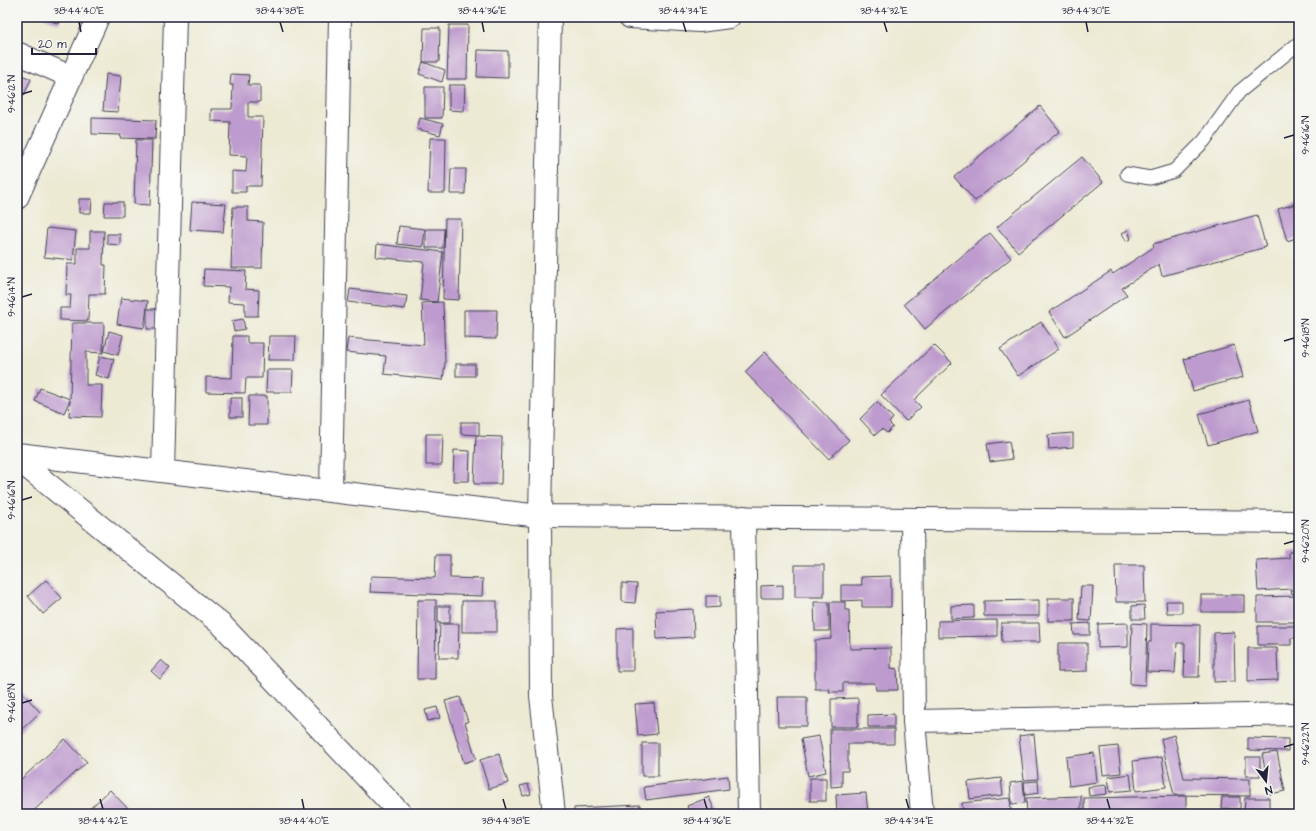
<svg xmlns="http://www.w3.org/2000/svg" width="1316" height="831" viewBox="0 0 1316 831" font-family="'Architects Daughter',sans-serif">
<rect width="100%" height="100%" fill="#f6f6f2"/>
<filter id="ink" filterUnits="userSpaceOnUse"><feTurbulence type="fractalNoise" baseFrequency=".025" numOctaves="2"/><feDisplacementMap in="SourceGraphic" scale="8" xChannelSelector="R" yChannelSelector="G"/><feConvolveMatrix kernelMatrix="1 2 1 2 8 2 1 2 1" color-interpolation-filters="sRGB"/></filter>
<filter id="wash" filterUnits="userSpaceOnUse"><feTurbulence type="fractalNoise" baseFrequency=".012" numOctaves="4" result="noise"/><feDisplacementMap in="SourceGraphic" scale="16" xChannelSelector="R" yChannelSelector="G"/><feGaussianBlur stdDeviation="0.9" result="paint"/><feColorMatrix in="noise" values="0 0 0 0 0 0 0 0 0 0 0 0 0 0 0 0 0 1.4 0 .05"/><feComposite in="paint" operator="in"/></filter>
<g filter="url(#wash)">
<rect width="100%" height="100%" fill="#edead4"/>
<g id="blocks">
<g fill="#be9bce">
<polygon points="43,17 62,17 59,24"/>
<polygon points="449,25 468,25 467,79 447,79"/>
<polygon points="424,28 440,28 439,62 423,62 445,70 442,82 419,74 423,62"/>
<polygon points="478,50 508,51 508,78 477,77"/>
<polygon points="17,73 31,79 24,95 17,92"/>
<polygon points="106,74 121,76 118,112 103,111"/>
<polygon points="231,74 249,75 248,85 260,85 260,102 248,102 248,117 263,117 261,186 246,186 246,192 232,192 232,171 246,172 247,156 229,155 230,122 211,121 211,109 232,109 233,85 230,85"/>
<polygon points="449,85 465,85 464,111 449,110"/>
<polygon points="425,87 443,87 442,118 425,118"/>
<polygon points="1040,106 1060,131 975,201 954,177"/>
<polygon points="92,118 156,120 155,139 120,138 121,135 92,134"/>
<polygon points="420,118 443,124 440,135 417,129"/>
<polygon points="430,138 446,138 445,193 428,193"/>
<polygon points="136,140 152,140 150,205 134,204"/>
<polygon points="1082,157 1103,182 1018,252 997,227"/>
<polygon points="451,169 466,169 465,194 450,194"/>
<polygon points="79,199 92,199 91,213 79,213"/>
<polygon points="105,202 123,202 123,216 104,216"/>
<polygon points="192,202 226,204 223,232 190,230"/>
<polygon points="1299,203 1299,237 1287,241 1278,209"/>
<polygon points="233,207 248,207 248,221 263,222 262,268 231,268"/>
<polygon points="1257,215 1266,247 1162,276 1159,264 1122,288 1127,295 1065,337 1049,312 1111,271 1113,274 1154,247 1153,244"/>
<polygon points="445,219 461,219 459,300 443,299"/>
<polygon points="399,226 425,229 423,247 397,244"/>
<polygon points="47,228 76,231 73,260 44,257"/>
<polygon points="426,229 444,229 443,248 426,248"/>
<polygon points="1128,230 1131,239 1126,241 1122,233"/>
<polygon points="90,231 104,231 103,265 106,265 105,294 89,294 88,321 60,320 60,308 70,308 71,295 66,295 67,264 77,264 77,248 90,248"/>
<polygon points="990,233 1011,258 925,329 904,304"/>
<polygon points="107,234 120,234 120,245 107,244"/>
<polygon points="377,244 443,252 437,302 420,300 424,262 376,257"/>
<polygon points="204,269 246,271 245,289 259,290 258,316 245,316 245,303 228,302 229,287 203,286"/>
<polygon points="350,289 407,296 405,309 348,302"/>
<polygon points="121,298 148,301 144,328 117,324"/>
<polygon points="443,302 445,362 443,380 384,374 386,356 346,352 348,338 424,345 422,303"/>
<rect x="147" y="309" width="10" height="20"/>
<polygon points="464,310 497,310 496,339 464,338"/>
<polygon points="243,319 245,329 234,331 232,321"/>
<polygon points="1041,322 1059,349 1018,376 1000,349"/>
<polygon points="72,323 104,323 103,353 86,352 86,385 102,385 101,417 69,416 70,400 64,413 35,401 40,388 70,399"/>
<polygon points="109,331 123,335 118,355 104,351"/>
<polygon points="233,336 247,336 247,343 263,343 262,378 246,378 245,393 206,392 206,377 232,378"/>
<polygon points="269,336 296,336 295,360 268,360"/>
<polygon points="934,345 952,363 914,400 921,407 906,421 881,395"/>
<polygon points="1234,345 1243,377 1193,391 1184,359"/>
<polygon points="765,352 849,440 829,459 745,372"/>
<polygon points="100,356 114,359 109,379 95,375"/>
<rect x="456" y="364" width="19" height="12"/>
<polygon points="267,370 293,370 292,392 266,392"/>
<polygon points="249,396 267,396 267,425 248,425"/>
<rect x="230" y="398" width="12" height="19"/>
<polygon points="1249,400 1258,431 1208,445 1199,414"/>
<polygon points="877,402 893,418 889,423 893,427 887,433 882,429 875,435 860,419"/>
<polygon points="17,420 21,421 18,434 17,434"/>
<polygon points="461,422 479,422 479,435 461,434"/>
<polygon points="1073,433 1073,447 1049,449 1048,435"/>
<polygon points="426,434 443,434 442,465 426,465"/>
<polygon points="476,436 502,437 501,484 474,484"/>
<polygon points="1009,441 1012,459 990,462 987,444"/>
<polygon points="454,450 470,451 469,481 453,481"/>
<polygon points="1299,551 1299,593 1292,594 1291,589 1258,591 1256,560 1289,558 1289,552"/>
<polygon points="436,555 450,555 450,578 483,579 482,596 370,592 371,576 435,578"/>
<rect x="795" y="565" width="29" height="32"/>
<polygon points="1115,565 1144,565 1145,602 1116,602"/>
<polygon points="891,576 891,607 862,607 862,600 841,601 841,585 862,585 861,577"/>
<polygon points="46,580 62,598 43,614 28,596"/>
<polygon points="622,583 637,584 635,603 622,602"/>
<polygon points="783,585 783,598 761,598 761,586"/>
<polygon points="1081,586 1093,586 1091,621 1079,620"/>
<rect x="1201" y="595" width="43" height="17"/>
<polygon points="706,596 720,596 720,607 706,608"/>
<polygon points="1299,596 1299,622 1257,622 1257,597"/>
<rect x="1048" y="598" width="26" height="23"/>
<polygon points="418,600 436,600 435,679 417,679"/>
<polygon points="1039,600 1039,616 984,616 984,601"/>
<rect x="462" y="601" width="35" height="31"/>
<polygon points="1166,601 1182,601 1182,613 1167,613"/>
<polygon points="814,602 829,602 829,631 815,631"/>
<polygon points="830,602 845,602 845,610 849,610 850,649 891,648 891,668 897,669 898,690 876,690 875,683 843,683 843,692 829,692 830,689 815,689 815,640 831,639"/>
<polygon points="974,605 974,618 951,619 951,606"/>
<polygon points="1144,605 1145,619 1132,619 1132,606"/>
<rect x="438" y="606" width="12" height="17"/>
<polygon points="693,609 694,637 657,639 656,611"/>
<polygon points="997,620 997,636 938,637 938,621"/>
<polygon points="1001,623 1039,623 1040,642 1002,642"/>
<polygon points="1090,623 1090,635 1074,635 1073,624"/>
<polygon points="1128,623 1128,647 1098,648 1098,624"/>
<polygon points="1132,623 1147,624 1145,685 1130,684"/>
<polygon points="440,624 459,624 458,658 439,658"/>
<polygon points="1151,624 1200,625 1199,677 1184,677 1185,643 1177,643 1175,673 1147,672 1148,642 1151,642"/>
<polygon points="1258,626 1299,626 1299,638 1291,638 1291,645 1258,645"/>
<polygon points="633,628 633,671 617,671 617,629"/>
<polygon points="1234,632 1235,681 1214,682 1214,633"/>
<polygon points="1058,643 1087,643 1087,671 1058,672"/>
<polygon points="1248,648 1277,648 1278,680 1248,681"/>
<polygon points="161,660 170,668 160,679 151,671"/>
<polygon points="19,689 40,712 17,734 17,691"/>
<polygon points="460,697 468,722 465,722 476,759 464,763 445,701"/>
<polygon points="777,697 807,697 807,726 778,726"/>
<polygon points="858,698 858,727 831,727 831,699"/>
<polygon points="654,703 657,734 638,736 635,704"/>
<polygon points="437,707 440,718 428,721 425,710"/>
<polygon points="894,714 894,727 868,727 868,715"/>
<polygon points="830,729 894,729 894,744 848,744 848,771 842,771 842,786 831,787"/>
<polygon points="1034,734 1038,779 1024,780 1019,736"/>
<polygon points="1174,735 1184,778 1250,779 1250,796 1174,795 1161,739"/>
<polygon points="819,736 826,772 808,776 801,739"/>
<polygon points="1248,738 1288,739 1288,751 1248,750"/>
<polygon points="65,739 87,762 30,814 17,814 17,783"/>
<rect x="642" y="743" width="16" height="33"/>
<polygon points="1118,746 1121,773 1103,775 1100,748"/>
<polygon points="1277,752 1285,791 1270,794 1262,754"/>
<polygon points="1094,753 1097,782 1069,786 1066,757"/>
<polygon points="499,754 508,783 489,789 480,760"/>
<polygon points="1162,757 1166,787 1136,791 1133,761"/>
<rect x="1246" y="757" width="14" height="19"/>
<polygon points="1130,774 1132,790 1110,792 1108,777"/>
<polygon points="728,776 729,789 646,800 644,787"/>
<rect x="810" y="778" width="16" height="23"/>
<polygon points="1001,778 1003,795 970,799 968,782"/>
<polygon points="1023,781 1025,803 1012,804 1010,783"/>
<polygon points="1038,781 1039,793 1025,795 1024,782"/>
<polygon points="528,784 531,794 523,796 520,786"/>
<polygon points="1106,785 1107,794 1089,796 1088,787"/>
<polygon points="110,790 133,814 84,814"/>
<polygon points="866,793 868,814 837,814 836,795"/>
<polygon points="1081,796 1081,813 1027,814 1026,798"/>
<polygon points="1186,796 1186,812 1084,814 1084,798"/>
<polygon points="709,797 716,814 690,814 687,806"/>
<polygon points="1222,797 1240,797 1240,809 1221,808"/>
<polygon points="1010,798 1011,810 996,812 996,814 963,814 962,803"/>
<polygon points="1245,798 1269,798 1269,814 1244,814"/>
<polygon points="640,805 641,814 574,814 574,808"/>
<polygon points="827,810 827,814 810,814 810,812"/>
<polygon points="1223,811 1243,812 1243,814 1223,814"/>
<polygon points="1272,811 1299,812 1299,814 1272,814"/>
</g>
</g>
</g>
<g filter="url(#ink)">
<use href="#blocks" fill-opacity="0" stroke="#404052" stroke-width="1"/>
<g fill="none" stroke-linecap="round" stroke-linejoin="round">
<g stroke="#404052" stroke-width="15">
<polyline id="lane" points="1127,174 1150,178 1174,171 1204,141 1239,92 1299,43"/>
</g>
<g stroke="#404052" stroke-width="24">
<g id="street">
<polyline points="550,17 540,516 541,696 554,814"/>
<polyline points="630,17 699,21 729,17"/>
<polyline points="17,53 71,77"/>
<polyline points="17,198 98,17"/>
<polyline points="17,454 540,516 1299,522"/>
<polyline points="17,459 222,625 401,814"/>
<polyline points="163,471 175,17"/>
<polyline points="331,491 340,17"/>
<polyline points="744,517 749,814"/>
<polyline points="912,519 914,721 922,814"/>
<polyline points="914,721 1299,714"/>
</g>
</g>
<use href="#lane" stroke="#fff" stroke-width="13"/>
<use href="#street" stroke="#fff" stroke-width="22"/>
</g>
</g>
<path fill="none" stroke="#22223b" stroke-width="1.5" d="M79,22L81,32M280,22L283,32M482,22L484,32M683,22L686,32M884,22L887,32M1086,22L1088,32M22,94L32,91M1284,138L1294,135M22,297L32,294M1284,341L1294,338M22,500L32,497M1284,544L1294,541M22,703L32,700M1284,747L1294,744M100,799L103,809M302,799L304,809M503,799L506,809M704,799L707,809M906,799L909,809M1107,799L1110,809"/>
<rect width="1316" height="831" fill="none" stroke="#f6f6f2" stroke-width="44"/>
<g transform="translate(1266 781) rotate(164)" stroke="#f6f6f2" stroke-width="3" paint-order="stroke">
<path d="M0-3L7 15L0 10L-7 15Z" fill="#22223b"/>
<text y="-6" font-size="11" font-weight="bold" text-anchor="middle" fill="#22223b">N</text>
</g>
<path d="M32 48v6h64v-6" fill="none" stroke="#22223b" stroke-width="2"/>
<text x="38" y="48" font-size="12" fill="#22223b" stroke="#f6f6f2" stroke-width="3" paint-order="stroke">20 m</text>
<rect x="22" y="22" width="1272" height="787" fill="none" stroke="#22223b" stroke-width="1.5"/>
<g font-size="10" text-anchor="middle" fill="#22223b">
<text x="79" y="14">38°44'40"E</text>
<text x="280" y="14">38°44'38"E</text>
<text x="482" y="14">38°44'36"E</text>
<text x="683" y="14">38°44'34"E</text>
<text x="884" y="14">38°44'32"E</text>
<text x="1086" y="14">38°44'30"E</text>
<text transform="translate(11 94) rotate(-90)" y="4">9°46'12"N</text>
<text transform="translate(1305 135) rotate(-90)" y="4">9°46'16"N</text>
<text transform="translate(11 297) rotate(-90)" y="4">9°46'14"N</text>
<text transform="translate(1305 338) rotate(-90)" y="4">9°46'18"N</text>
<text transform="translate(11 500) rotate(-90)" y="4">9°46'16"N</text>
<text transform="translate(1305 541) rotate(-90)" y="4">9°46'20"N</text>
<text transform="translate(11 703) rotate(-90)" y="4">9°46'18"N</text>
<text transform="translate(1305 744) rotate(-90)" y="4">9°46'22"N</text>
<text x="103" y="824">38°44'42"E</text>
<text x="304" y="824">38°44'40"E</text>
<text x="506" y="824">38°44'38"E</text>
<text x="707" y="824">38°44'36"E</text>
<text x="909" y="824">38°44'34"E</text>
<text x="1110" y="824">38°44'32"E</text>
</g>
</svg>
